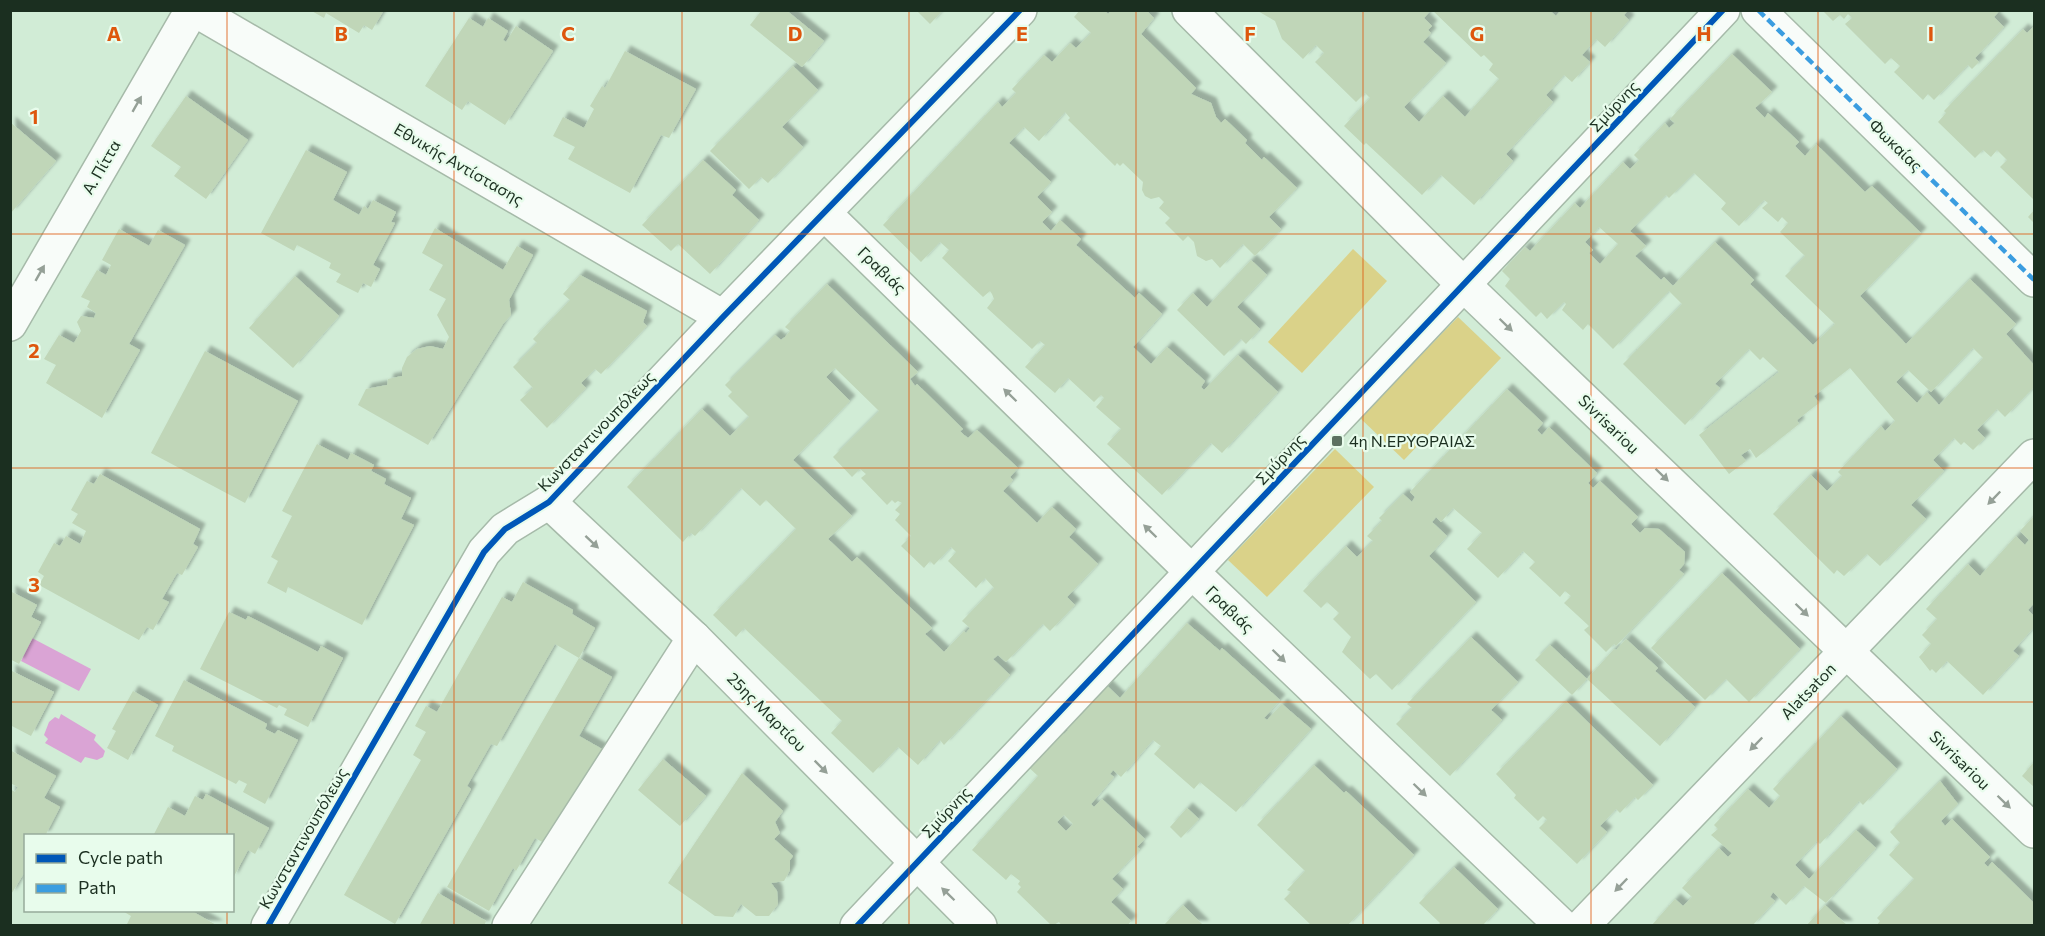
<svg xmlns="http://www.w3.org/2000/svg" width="2045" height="936" viewBox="0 0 2045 936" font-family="Commissioner,sans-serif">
<defs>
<filter id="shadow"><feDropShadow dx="5.5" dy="-5.5" stdDeviation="1.5" flood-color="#0004"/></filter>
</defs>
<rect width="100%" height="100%" fill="#d1ecd6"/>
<g fill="#dad289">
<polygon points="1353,249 1387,281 1302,373 1268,342"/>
<polygon points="1458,317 1501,358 1404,460 1360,418"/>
<polygon points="1335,449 1374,487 1267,597 1228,560"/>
</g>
<g fill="#daa4d5">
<polygon points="32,638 91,669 79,691 21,661"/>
<polygon points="61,714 96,735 94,740 105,751 103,757 97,760 85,757 81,763 45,743 48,739 44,735 49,722 55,717 59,719"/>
</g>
<g fill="#c0d6b8" fill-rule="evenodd" filter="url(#shadow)">
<polygon points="310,10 384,10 372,30 364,25 359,33 326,13 324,18"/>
<polygon points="762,10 786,10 824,41 802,67 750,25"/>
<polygon points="916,10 943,10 930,24"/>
<polygon points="1080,10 1104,10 1108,14 1112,10 1146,10 1154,18 1141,34 1196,88 1191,94 1211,103 1216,117 1221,123 1225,119 1247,140 1245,143 1262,160 1264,157 1297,188 1269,217 1281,229 1255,256 1243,244 1220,268 1212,259 1206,261 1197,256 1194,242 1188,236 1183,241 1165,223 1170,218 1159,208 1164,202 1159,197 1151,199 1145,196 1142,190 1143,182 1123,163 1120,166 1117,163 1115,166 1068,120 1070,118 1065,112 1039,141 1024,127 1009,143 1051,182 1037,197 1052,212 1042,222 1051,231 1060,220 1081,239 1076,245 1135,298 1139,293 1162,314 1133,347 1151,364 1167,347 1205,381 1201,387 1204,390 1238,355 1278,392 1222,453 1211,443 1162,495 1107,444 1121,429 1096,407 1104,398 1101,395 1094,402 1068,378 1055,393 1025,367 1045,345 1040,341 1032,349 987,308 994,299 992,294 990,291 983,297 942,258 949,250 940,242 921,262 883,225 998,102 1002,107 1016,93 1012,89 1044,55 1052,62 1070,43 1076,48 1091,33 1074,17"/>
<polygon points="1256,10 1431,10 1424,18 1432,26 1428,30 1431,33 1423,42 1446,63 1404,107 1419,122 1443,96 1465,117 1499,79 1489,70 1493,64 1484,55 1481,57 1432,10 1549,10 1556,16 1561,10 1628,10 1624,15 1629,20 1605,47 1596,39 1582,55 1590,62 1572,82 1564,75 1546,95 1553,102 1506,154 1513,161 1474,205 1441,175 1422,195 1366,143 1364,145 1344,126 1370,98 1365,93 1356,102 1315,62 1324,53 1316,45 1303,59 1282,39 1275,21"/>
<polygon points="1822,10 2000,10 1994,17 2004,27 1975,58 1979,62 1972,69 1968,65 1934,100 1928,94 1923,100 1894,72 1900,66 1891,58 1885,64 1845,24 1852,18 1848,14 1844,19 1840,15 1833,21"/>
<polygon points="469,18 483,27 488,18 508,31 503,40 506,42 516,26 553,51 505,125 468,101 462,110 425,86"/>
<polygon points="2034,26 2034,200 2000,167 2007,160 1997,150 1991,157 1983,150 1975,158 1938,122 1946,113 1944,111 2023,29 2027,33"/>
<polygon points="625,51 696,89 669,138 661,135 630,193 568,159 575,147 553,136 563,117 584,128 594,109 590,106 602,86 605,88"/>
<path d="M1732,54L1772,92L1755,108L1765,118L1768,113L1799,142L1795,146L1805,156L1816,144L1865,192L1872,186L1921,233L1860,296L1906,344L1970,279L2016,324L2006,334L2034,365V387L2005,417L1997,409L1977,430L1985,438L1973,450L1964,442L1961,445L1954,438L1933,460L1944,471L1911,505L1926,519L1880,566L1867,554L1844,576L1837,570L1834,574L1773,514L1811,475L1827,491L1842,476L1838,472L1881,426L1885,431L1895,421L1850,368L1814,396L1819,403L1797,420L1799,424L1756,458L1750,449L1741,455L1746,461L1729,474L1699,435L1779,372L1763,357L1760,360L1749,349L1715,384L1720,388L1685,425L1623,364L1682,304L1669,291L1613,349L1588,324L1583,330L1562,310L1566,304L1564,302L1547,319L1541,312L1536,317L1505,286L1510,279L1502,271L1525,247L1530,251L1575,203L1580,208L1623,162L1630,169L1639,160L1634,155L1665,123L1669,128L1675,123L1670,119ZM1694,173L1726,203L1721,209L1739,226L1764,200L1768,203L1762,208L1778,222L1782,217L1788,223L1780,232L1805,256L1785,276L1835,324L1813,345L1750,284L1754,280L1715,242L1673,286L1664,277L1661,280L1635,256L1646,246L1630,231L1666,195L1669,198ZM1599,227L1618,244L1600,264L1589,253L1593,250L1585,242ZM1973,348L1983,358L1939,405L1927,392L1917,403L1896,382L1908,370L1931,392Z"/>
<polygon points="793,66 818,90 782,127 803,147 768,183 761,177 749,189 710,151"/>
<polygon points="186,96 248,140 206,199 174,176 181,167 151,146"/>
<polygon points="10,122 56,161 10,214"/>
<polygon points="306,150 347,172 333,200 359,215 364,206 368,209 373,200 396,212 391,222 395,223 373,265 380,269 371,287 363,283 358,293 336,282 341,274 329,268 331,263 297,245 294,251 261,233"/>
<polygon points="703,160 736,190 732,195 759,220 710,274 678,244 671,251 642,225"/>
<polygon points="2034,210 2034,223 2028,217"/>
<polygon points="435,228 503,270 517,246 533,255 509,300 511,315 503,324 428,445 358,405 366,389 387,385 388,379 402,376 402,368 407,357 417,349 430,346 443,349 449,337 437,315 446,299 429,290 443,265 422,253"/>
<polygon points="119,229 149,246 158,230 185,245 129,344 140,350 102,418 46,383 56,365 44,359 59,335 74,343 81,331 77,322 81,316 94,318 96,313 87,307 90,301 81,297 97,270 106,275 111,265 102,260"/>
<polygon points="1251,260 1267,275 1237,307 1260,329 1246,344 1241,339 1224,356 1177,310 1193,293 1207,307"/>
<polygon points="580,275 647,311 643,322 647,326 601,374 595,369 581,383 586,388 547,428 520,400 533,388 513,367 537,343 533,339 570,300 563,294"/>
<polygon points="295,276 339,316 293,368 249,328"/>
<path d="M827,284L918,372L910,379L915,386L917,384L963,429L960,431L964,435L968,438L977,430L1018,468L1010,477L1013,480L1003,491L1037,523L1052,507L1076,529L1069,537L1098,564L1067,597L1075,605L1050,631L1043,624L1006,662L998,655L993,659L1010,675L944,745L940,740L918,765L898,747L873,773L831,733L842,721L744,628L736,637L713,615L796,529L766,500L760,506L741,488L695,536L691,533L683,542L627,487L702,409L730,436L749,417L728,396L732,392L725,385L775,335L781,340L785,337L790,331L785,327ZM835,368L879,411L833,457L852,477L860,469L866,474L861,478L887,505L892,500L895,503L898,501L902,503L895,510L900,514L895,520L911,536L901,546L924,568L930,561L934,565L951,547L956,552L948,561L976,588L985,578L994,588L962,621L970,628L966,633L964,631L944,652L925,634L932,628L857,557L852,562L828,539L852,516L793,460L850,401L826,377Z"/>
<polygon points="205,351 298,401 245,503 151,453"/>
<polygon points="1507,389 1543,423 1537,430 1542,435 1549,427 1597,473 1588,483 1593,488 1600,481 1638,517 1631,524 1640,533 1645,528 1659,529 1685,552 1684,564 1679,570 1684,574 1616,646 1614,644 1606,652 1584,630 1589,626 1564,603 1571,596 1565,591 1560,597 1529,568 1535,562 1523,551 1498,578 1467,549 1482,533 1453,508 1441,522 1436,517 1432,522 1447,536 1429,556 1476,602 1392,690 1376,674 1370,679 1342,652 1351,637 1333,619 1339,613 1327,602 1321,608 1303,591 1346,546 1357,557 1373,541 1367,536 1382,521 1379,518 1403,494 1412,502 1415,497 1410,492"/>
<polygon points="317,444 348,460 351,453 374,465 371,471 386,479 384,484 411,498 401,519 414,525 362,625 288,587 286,593 267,583 278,561 271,557 292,516 282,511"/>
<polygon points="100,474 200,529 193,544 198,547 182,575 177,573 162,599 169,602 153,630 147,627 139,640 39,585 44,576 38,572 54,543 60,546 66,536 80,544 86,531 72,523 78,514 71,510 87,481 94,484"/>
<polygon points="2034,516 2034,603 2028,610 2034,616 2034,627 2013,651 2019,656 1983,695 1947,661 1936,673 1932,669 1930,671 1919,657 1931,644 1922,635 1937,619 1926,609 1968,564 1980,576 2016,536 2025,545 2029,540 2020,531"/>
<polygon points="1722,573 1800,649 1749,702 1726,679 1705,700 1651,648"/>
<polygon points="523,582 573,610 572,614 595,628 579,658 612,677 579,736 609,753 555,849 535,838 516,871 513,868 489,911 447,887 579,658 555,644 497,746 491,744 467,786 471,789 395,924 344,895 421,760 413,755 426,732 415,726 426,706 437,712 502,597 512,602"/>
<polygon points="10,591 37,605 31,617 41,622 19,664 10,659"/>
<polygon points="229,612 246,620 248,616 318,652 321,646 343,658 308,727 284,715 287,709 279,705 277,708 200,669"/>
<path d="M1187,623L1220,651L1222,648L1280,700L1264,718L1267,720L1282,704L1311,729L1236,812L1200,782L1194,789L1154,754L1161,746L1153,740L1121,777L1113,770L1110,774L1114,777L1091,804L1094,807L1102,799L1145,839L1137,847L1140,849L1112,879L1123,889L1111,902L1131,921L1127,926H1062L1059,922L1052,926L1017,892L1021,887L1018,884L1020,881L1011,874L1006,880L972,850L1038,776L1026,765L1059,729L1064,734L1068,730L1063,726L1103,682L1120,698ZM1064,815L1073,824L1066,831L1057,822Z"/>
<polygon points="1471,637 1518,682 1491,710 1502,720 1450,776 1396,724 1412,708 1407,704"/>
<polygon points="1626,639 1658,668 1655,671 1695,707 1660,746 1587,679 1614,649 1616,650"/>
<polygon points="1550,645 1587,679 1572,695 1535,660"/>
<polygon points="10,670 54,692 31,736 10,725"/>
<polygon points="184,680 267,724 265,729 275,734 278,730 298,740 265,804 243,792 247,784 239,780 236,784 172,751 174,746 155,736"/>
<polygon points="133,691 158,705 128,760 107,748 116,731 112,729"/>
<polygon points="1566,701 1653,785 1638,800 1635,797 1620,813 1616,809 1600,826 1607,832 1577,864 1539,828 1547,820 1543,816 1538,821 1514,798 1516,795 1496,774"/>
<polygon points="1841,716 1897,769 1863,805 1859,801 1820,844 1817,841 1795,865 1809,879 1856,830 1876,848 1826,903 1804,886 1786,905 1773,892 1770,897 1775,901 1752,926 1651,926 1675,899 1683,906 1692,897 1682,888 1719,848 1728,857 1732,853 1711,835 1718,829 1714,825 1748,789 1769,808 1780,796 1773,789"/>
<polygon points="10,750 56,776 44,798 60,807 45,836 26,836 26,870 10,896 10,789 15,792 18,787 10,783"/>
<polygon points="663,759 706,796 680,826 638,790"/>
<polygon points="2034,762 2034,787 2022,776"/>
<polygon points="1314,765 1344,793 1346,791 1414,855 1347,926 1312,926 1284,899 1291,892 1287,890 1305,871 1257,825"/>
<polygon points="742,773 783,811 775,822 780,833 774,839 793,856 790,860 790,870 784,881 771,883 777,891 778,904 769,916 756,916 741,904 733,917 715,916 668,883"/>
<polygon points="1940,781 1958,804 1941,821 1945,826 1952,819 1990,857 1984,863 1988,867 1992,862 2034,903 2034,926 1876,926 1880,921 1877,918 1914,879 1889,855 1900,843 1890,832"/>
<polygon points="206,794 269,828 255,854 248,850 232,880 232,836 154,834 168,807 185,816 195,796 203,800"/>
<polygon points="1187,808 1199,819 1181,838 1170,827"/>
<polygon points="1454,867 1498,909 1482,926 1438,926 1440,923 1419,903"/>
<polygon points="438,893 486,921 484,926 419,926"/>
<polygon points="1183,905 1204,926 1163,926"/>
<polygon points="1825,905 1848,926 1806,926"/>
<polygon points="121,910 190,910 218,926 126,926 131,916"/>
</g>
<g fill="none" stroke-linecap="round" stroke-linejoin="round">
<g stroke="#a6baa9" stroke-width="36">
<g id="minor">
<polyline points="195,10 723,317"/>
<polyline points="1189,10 1464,285 2034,831"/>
<polyline points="1758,10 2034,280"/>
<polyline points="825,214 1192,572 1562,926"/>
<polyline points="10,324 192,10"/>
<polyline points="549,502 694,638 980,926"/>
<polyline points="268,926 484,552 505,529 549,502 723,317 1020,10"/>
<polyline points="509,926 694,638"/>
<polyline points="857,926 1723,10"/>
<polyline points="1582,926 2034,456"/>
</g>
</g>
<use href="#minor" stroke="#f8fcf9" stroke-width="33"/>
<polyline stroke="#3b9de0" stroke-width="4.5" stroke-dasharray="9 4.5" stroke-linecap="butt" points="1758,10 2034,280"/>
<g stroke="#e8fcec" stroke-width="10">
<g id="cycleway">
<polyline points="268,926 484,552 505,529 549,502 723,317 1020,10"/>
<polyline points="857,926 1723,10"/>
</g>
</g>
<use href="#cycleway" stroke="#0057b8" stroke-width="6"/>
</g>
<defs><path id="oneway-solid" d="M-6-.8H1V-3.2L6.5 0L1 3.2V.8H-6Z" transform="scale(1.5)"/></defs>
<g fill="#95a097">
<use href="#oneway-solid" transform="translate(137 104) rotate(-60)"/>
<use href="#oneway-solid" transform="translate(40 273) rotate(-60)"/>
<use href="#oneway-solid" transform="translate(1506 325) rotate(44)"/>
<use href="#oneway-solid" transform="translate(1010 395) rotate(-136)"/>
<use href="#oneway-solid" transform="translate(1662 475) rotate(44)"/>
<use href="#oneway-solid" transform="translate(1994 498) rotate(134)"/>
<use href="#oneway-solid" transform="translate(1150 531) rotate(-136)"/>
<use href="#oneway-solid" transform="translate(592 542) rotate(43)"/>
<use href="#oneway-solid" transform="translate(1802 610) rotate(44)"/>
<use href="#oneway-solid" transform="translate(1279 656) rotate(44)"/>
<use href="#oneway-solid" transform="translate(1756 744) rotate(134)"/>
<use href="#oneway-solid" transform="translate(821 767) rotate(45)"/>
<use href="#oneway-solid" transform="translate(1420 790) rotate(44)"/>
<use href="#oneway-solid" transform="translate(2004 802) rotate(44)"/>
<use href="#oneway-solid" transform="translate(1621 885) rotate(134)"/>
<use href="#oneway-solid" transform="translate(948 894) rotate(-136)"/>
</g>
<path fill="none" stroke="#de570d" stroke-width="1.5" stroke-opacity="0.55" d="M227,10V836M454,10V926M682,10V926M909,10V926M1136,10V926M1363,10V926M1591,10V926M1818,10V926M10,234H2034M10,468H2034M10,702H2034M227,910V926"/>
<rect fill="#5b7160" stroke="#e8fcec" stroke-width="2" x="1331" y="435" width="12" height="12" rx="3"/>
<g text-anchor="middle" stroke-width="4.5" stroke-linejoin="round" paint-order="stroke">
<g font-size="16" fill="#1b2f20" stroke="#e8fcec">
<text transform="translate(1614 106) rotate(-47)" y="6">Σμύρνης</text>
<text transform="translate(1896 145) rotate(44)" y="6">Φωκαίας</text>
<text transform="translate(459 164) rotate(30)" y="6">Εθνικής Αντίστασης</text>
<text transform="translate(101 167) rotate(-60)" y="6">Α. Πίττα</text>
<text transform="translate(882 270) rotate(44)" y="6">Γραβιάς</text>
<text transform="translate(1609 424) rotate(44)" y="6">Sivrisariou</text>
<text transform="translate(596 431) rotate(-46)" y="6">Κωνσταντινουπόλεως</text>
<text transform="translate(1280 459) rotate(-47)" y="6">Σμύρνης</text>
<text transform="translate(1230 609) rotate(44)" y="6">Γραβιάς</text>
<text transform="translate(1808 691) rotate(-46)" y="6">Alatsaton</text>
<text transform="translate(767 712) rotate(45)" y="6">25ης Μαρτίου</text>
<text transform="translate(1960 760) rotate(44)" y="6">Sivrisariou</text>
<text transform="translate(946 812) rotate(-47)" y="6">Σμύρνης</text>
<text transform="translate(303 838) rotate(-60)" y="6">Κωνσταντινουπόλεως</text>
</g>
<g font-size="16" fill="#1b2f20" stroke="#e8fcec" text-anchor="start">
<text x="1349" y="447">4η Ν.ΕΡΥΘΡΑΙΑΣ</text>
</g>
</g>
<g font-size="20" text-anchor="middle" font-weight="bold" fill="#de570d" stroke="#e8fcec" stroke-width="4.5" stroke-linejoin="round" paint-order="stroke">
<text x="114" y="41">A</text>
<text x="341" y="41">B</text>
<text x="568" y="41">C</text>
<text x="795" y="41">D</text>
<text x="1022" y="41">E</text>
<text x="1250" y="41">F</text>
<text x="1477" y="41">G</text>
<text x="1704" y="41">H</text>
<text x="1931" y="41">I</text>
<text x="34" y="124">1</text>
<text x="34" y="358">2</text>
<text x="34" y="592">3</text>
</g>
<rect width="2045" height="936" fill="none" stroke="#1b2f20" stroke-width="24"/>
<rect x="24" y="834" width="210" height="78" fill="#e8fcec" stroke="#96aa9a" stroke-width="1.5"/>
<rect x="36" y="854" width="30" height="9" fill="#0057b8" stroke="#96aa9a" stroke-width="1.5"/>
<text x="78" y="864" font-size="18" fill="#1b2f20">Cycle path</text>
<rect x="36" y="884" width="30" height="9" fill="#3b9de0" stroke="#96aa9a" stroke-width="1.5"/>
<text x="78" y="894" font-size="18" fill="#1b2f20">Path</text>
</svg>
